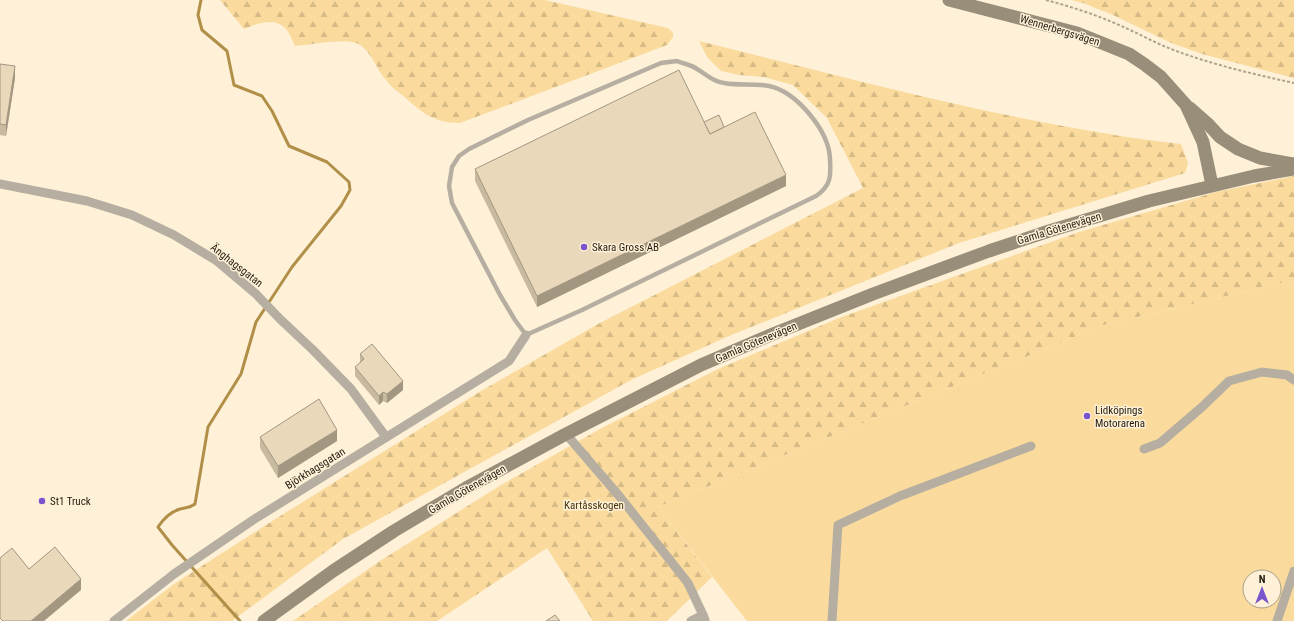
<svg xmlns="http://www.w3.org/2000/svg" width="1294" height="621" viewBox="0 0 1294 621" font-family="'Roboto Condensed',sans-serif">
<defs>
<pattern id="forest-firs" width="22" height="20" patternUnits="userSpaceOnUse"><rect width="22" height="20" fill="#fadb9d"/><path d="M5 1l3.5 6h-7zM16 11l3.5 6h-7z" fill="#d6bb86"/></pattern>
</defs>
<rect width="100%" height="100%" fill="#fef1d7"/>
<g fill="url(#forest-firs)">
<path d="M220,0H545L668,28L673,33V37L667,45L460,123C432,123 422,112 402,95C396,90 390,86 386,80C376,69 371,49 356,43C343,38 309,45 295,46C292,40 289,31 284,27C273,17 256,24 244,29Z"/>
<polygon points="1071,0 1294,0 1294,78 1202,54 1171,43 1113,15 1083,3"/>
<path d="M699,41C858,80 1018,125 1181,144L1188,163L1185,173L959,243L729,336L631,380L343,539L232,621H126L174,584L269,523L481,391L598,324L863,188L827,118L793,85L764,77L739,75L721,71L707,57Z"/>
<polygon points="1294,176 1294,280 1104,325 658,507 712,577 667,621 593,621 547,548 437,621 293,621 380,561 501,485 600,429 718,369 839,318 1079,232 1216,192"/>
</g>
<path fill="#fadb9d" fill-rule="evenodd" d="M1294,280V621H747L658,507L1104,325ZM1250,577H1274V601H1250Z"/>
<g fill="none" stroke-linecap="round" stroke-linejoin="round">
<path stroke="#b18f49" stroke-width="3" d="M201,0L198,15L202,30L227,51L234,85L262,96L272,111L289,146L327,162L349,182L350,190L341,206L292,267L256,322L241,374L208,427L195,504C190,508 186,507 180,509C170,512 164,518 158,527L172,545L240,621"/>
<path stroke="#ada38e" stroke-width="2" stroke-dasharray="3 2" stroke-linecap="butt" d="M1046,0C1068,6 1091,13 1112,22C1132,30 1151,41 1171,49C1210,64 1253,74 1294,83"/>
<path stroke="#b6afa1" stroke-width="4.5" d="M677,61C684,64 692,65 697,69C706,74 713,82 724,83C739,86 754,83 769,86C797,92 829,131 830,159C831,176 831,186 816,196L582,310L526,335L515,320L500,295L452,203L449,186L452,167L459,156L469,149L528,120L661,63Z"/>
<g stroke="#b6afa1" stroke-width="9">
<polyline points="0,184 87,201 132,215 174,235 217,261 256,294 280,319 313,350 351,389 386,437"/>
<polyline points="566,434 620,497 688,583 703,615"/>
<polyline points="1144,449 1160,443 1202,407 1229,381 1262,372 1287,375 1294,380"/>
<polyline points="114,621 174,574 253,520 509,361 526,335"/>
<polyline points="691,621 703,615 705,620"/>
<polyline points="832,621 838,525 900,496 1031,446"/>
<polyline points="1277,621 1294,571"/>
</g>
<g stroke="#988e7a" stroke-width="13">
<polyline points="949,0 1077,33 1129,54 1144,64 1161,77 1186,105 1203,142 1212,185"/>
<polyline points="1190,108 1207,123 1220,137 1238,149 1260,158 1294,164"/>
<polyline points="264,621 333,571 394,531 466,488 566,434 701,365 773,334 873,294 989,251 1049,231 1149,201 1254,176 1294,169"/>
</g>
</g>
<g fill="#c8ba9f">
<polygon points="0,64 15,78 6,136 0,135"/>
<polygon points="724,127 786,186 537,307 475,181 475,169"/>
<polygon points="360,354 403,390 387,403 383,401 379,405 355,376 355,367 360,363"/>
<polygon points="260,437 337,441 278,478 260,448"/>
</g>
<g fill="#a39782">
<polygon points="15,66 15,78 6,136 6,125"/>
<polygon points="786,175 786,186 537,307 537,296"/>
<polygon points="403,381 403,390 387,403 387,394"/>
<polygon points="383,392 383,401 379,405 379,396"/>
<polygon points="337,430 337,441 278,478 278,466"/>
<polygon points="81,579 81,590 44,621 31,621"/>
</g>
<g fill="#e9d8b9" stroke="#a39782">
<polygon points="0,64 15,66 6,125 0,124"/>
<polygon points="679,70 710,134 755,112 786,175 537,296 475,169"/>
<polygon points="719,115 724,127 710,134 704,122"/>
<polygon points="372,344 403,381 387,394 383,392 379,396 355,367 364,359 360,354"/>
<polygon points="319,399 337,430 278,466 260,437"/>
<polygon points="55,547 81,579 31,621 3,621 0,618 0,558 12,548 29,569"/>
<polygon points="555,615 560,621 546,621"/>
</g>
<g fill="#7954cd" stroke="#fef1d7" stroke-width="1.5">
<circle cx="584" cy="247" r="4"/>
<circle cx="1087" cy="416" r="4"/>
<circle cx="42" cy="501" r="4"/>
</g>
<g text-anchor="middle" stroke-width="3" stroke-linejoin="round" paint-order="stroke">
<g font-size="11" fill="#221c10" stroke="#fef1d7">
<text transform="translate(1060 30) rotate(17)" y="4">Wennerbergsvägen</text>
<text transform="translate(1059 228) rotate(-17)" y="4">Gamla Götenevägen</text>
<text transform="translate(237 265) rotate(38)" y="4">Änghagsgatan</text>
<text transform="translate(756 342) rotate(-23)" y="4">Gamla Götenevägen</text>
<text transform="translate(315 468) rotate(-32)" y="4">Björkhagsgatan</text>
<text transform="translate(467 489) rotate(-30)" y="4">Gamla Götenevägen</text>
</g>
<g font-size="11" fill="#221c10" stroke="#fef1d7" text-anchor="start">
<text x="592" y="251">Skara Gross AB</text>
<text x="1095" y="414">Lidköpings<tspan x="1095" dy="13">Motorarena</tspan></text>
<text x="50" y="505">St1 Truck</text>
</g>
<g font-size="11" fill="#463409" stroke="#fef1d7">
<text x="594" y="509">Kartåsskogen</text>
</g>
</g>
<g transform="translate(1262 589)"><circle r="19" fill="#fef1d7" stroke="#a69c87"/>
<path d="M0-3L7 15L0 10L-7 15Z" fill="#7954cd"/>
<text y="-6" font-size="11" font-weight="bold" text-anchor="middle" fill="#221c10">N</text>
</g>
</svg>
